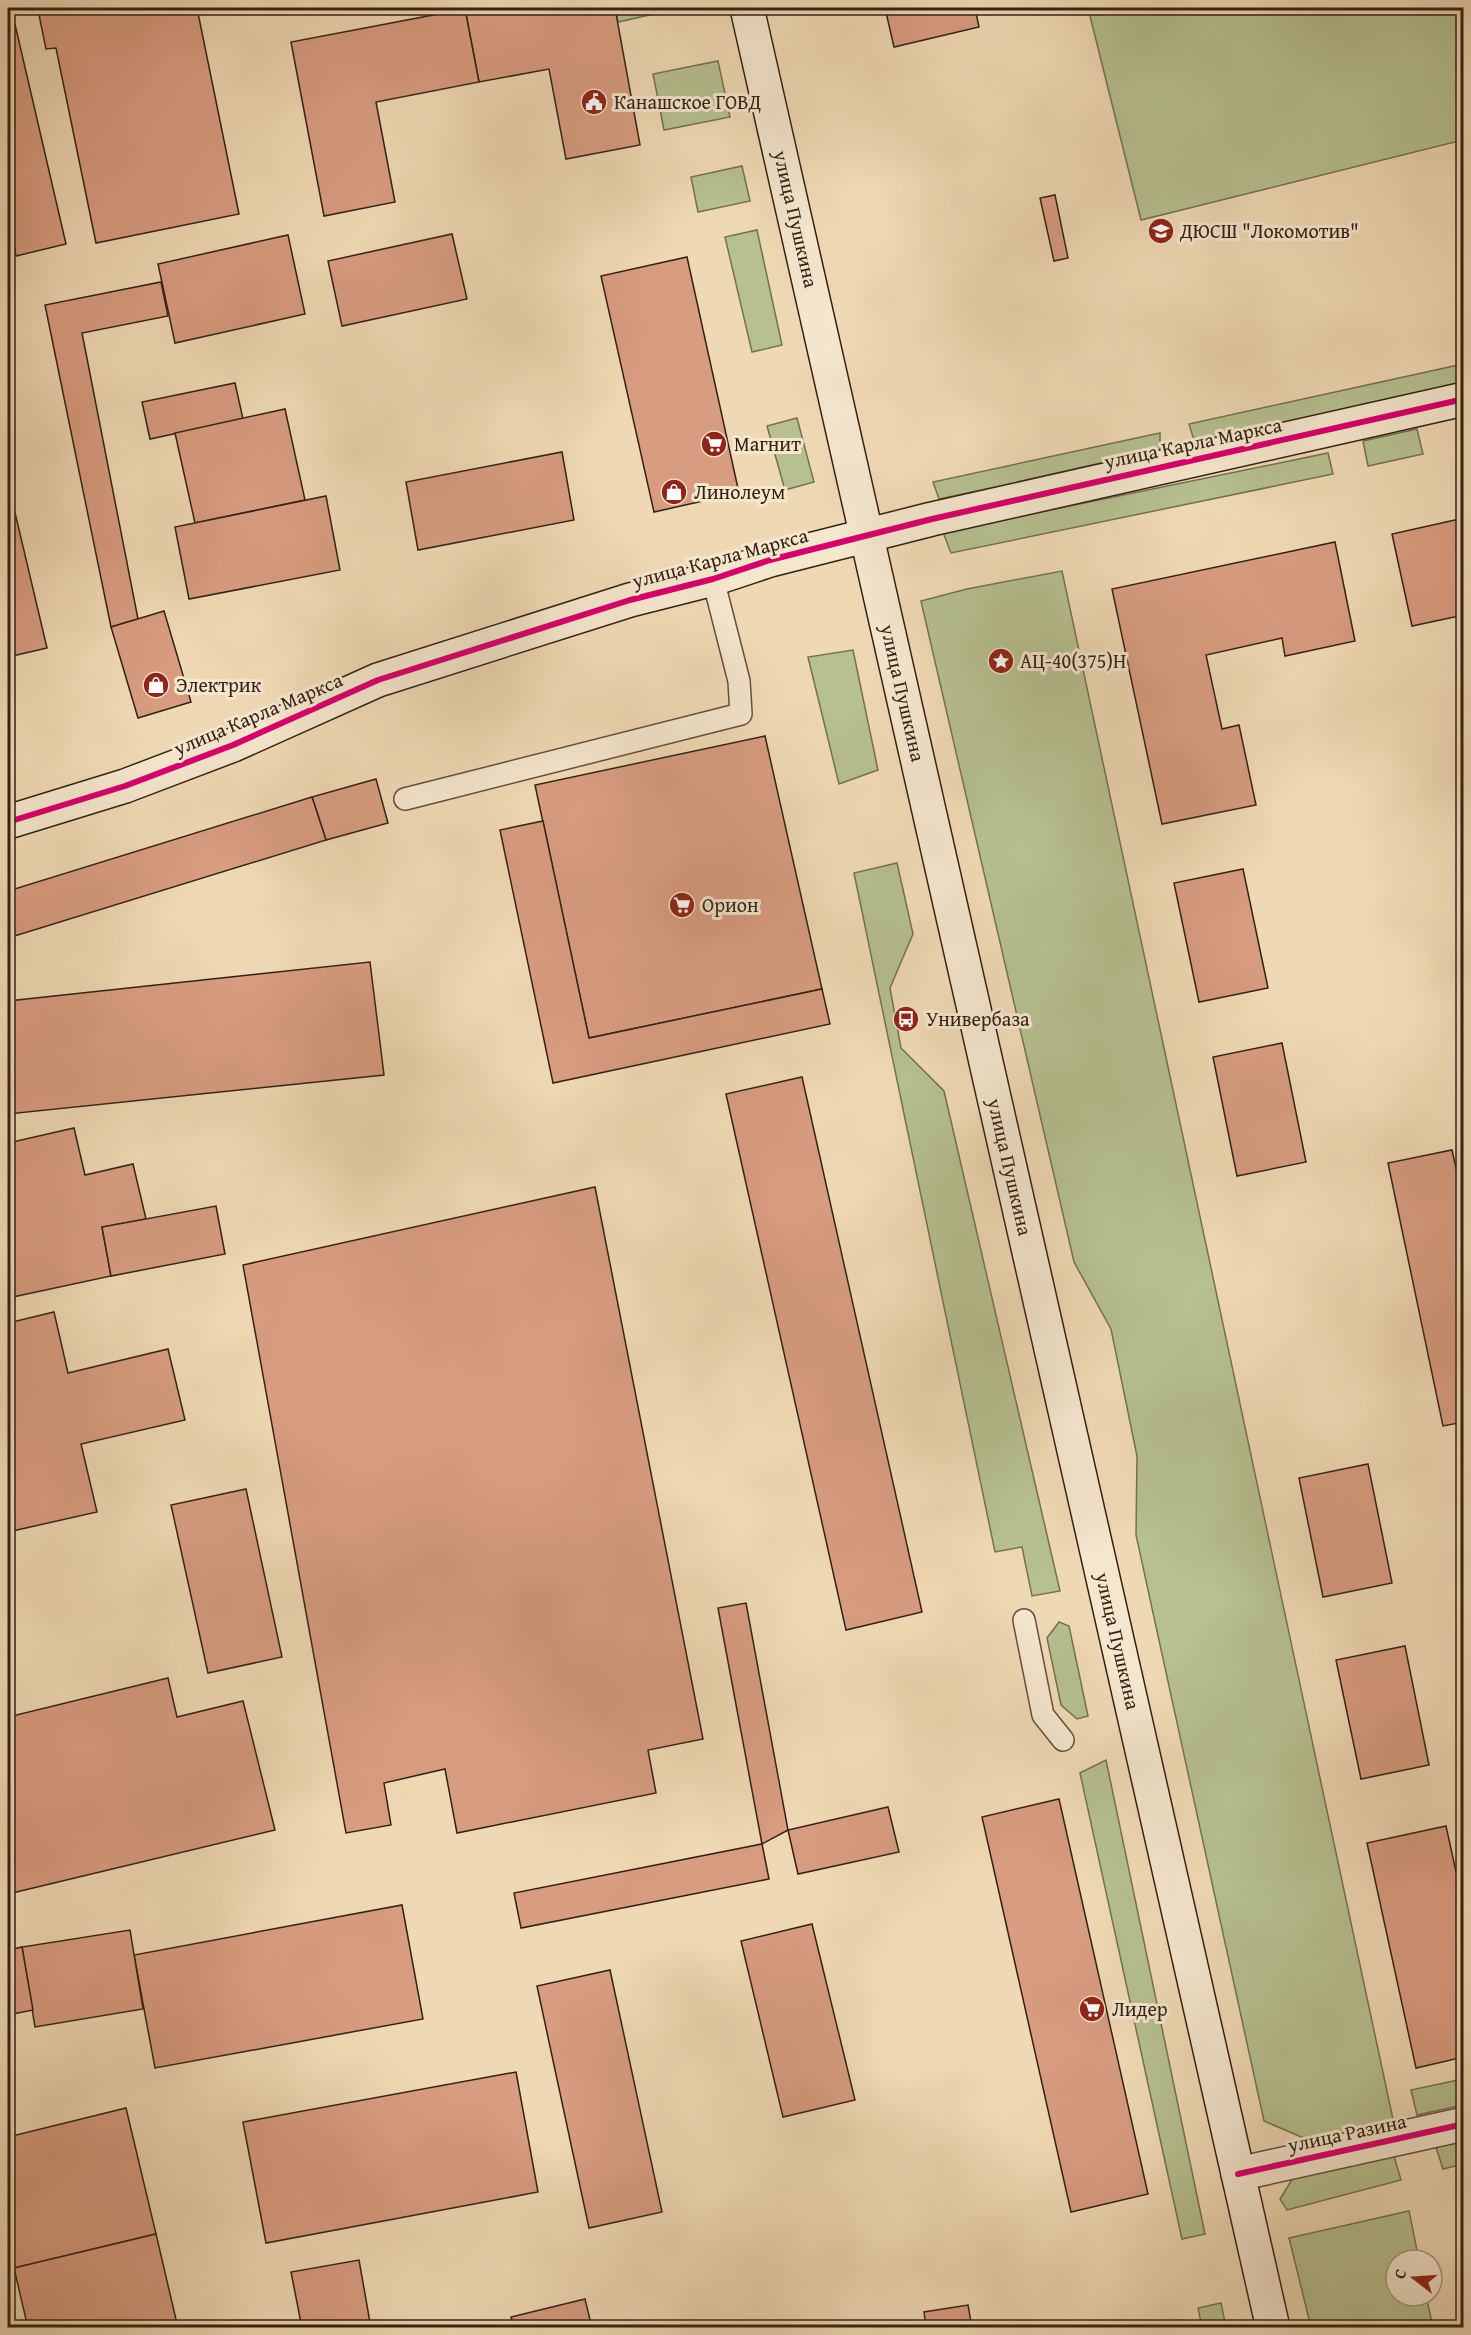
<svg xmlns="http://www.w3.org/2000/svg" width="1471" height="2335" viewBox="0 0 1471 2335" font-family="'Gentium Book Plus',serif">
<rect width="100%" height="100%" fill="#efd9b4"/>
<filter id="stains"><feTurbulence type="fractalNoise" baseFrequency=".00333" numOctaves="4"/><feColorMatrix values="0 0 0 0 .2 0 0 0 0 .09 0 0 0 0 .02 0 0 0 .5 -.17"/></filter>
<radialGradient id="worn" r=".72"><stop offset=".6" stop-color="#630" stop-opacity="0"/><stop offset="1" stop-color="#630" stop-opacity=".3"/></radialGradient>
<g fill="#b6c090" stroke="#757052" stroke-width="1.5">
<polygon points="615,8 681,8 618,22"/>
<polygon points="1088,8 1463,8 1463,140 1141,220"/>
<polygon points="718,61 730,117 664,130 653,74"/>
<polygon points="742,166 750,201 698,212 691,177"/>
<polygon points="757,230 782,345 752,352 725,237"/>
<polygon points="1463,364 1463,386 1205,444 1193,437 1189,424"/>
<polygon points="797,418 814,482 785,490 767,426"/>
<polygon points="1417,429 1423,454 1368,466 1363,441"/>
<polygon points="1160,433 1160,449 1132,458 939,499 933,482"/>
<polygon points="1328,453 1333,474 951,553 943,532"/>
<polygon points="1062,571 1394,2124 1313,2142 1264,2121 1136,1535 1137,1456 1111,1329 1074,1262 921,601 967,589"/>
<polygon points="853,650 878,770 839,784 808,657"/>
<polygon points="897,863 913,934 890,988 901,1048 944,1091 1060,1591 1032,1596 1022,1547 995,1552 854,873"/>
<polygon points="1059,1622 1069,1626 1088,1716 1077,1719 1061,1705 1047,1638"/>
<polygon points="1106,1760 1205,2234 1182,2239 1080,1773"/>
<polygon points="1463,2079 1463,2105 1417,2115 1411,2090"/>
<polygon points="1463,2138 1463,2164 1443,2169 1435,2144"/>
<polygon points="1394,2156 1401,2180 1287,2210 1280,2199 1293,2178"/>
<polygon points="1409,2211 1419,2260 1396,2260 1396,2296 1426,2296 1433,2327 1311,2327 1289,2238"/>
<polygon points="1221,2303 1226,2327 1202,2327 1198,2308"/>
</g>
<g fill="#d89c80" stroke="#342115" stroke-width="1.5">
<polygon points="49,8 197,8 239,214 96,243 56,48 46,49 38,10"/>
<polygon points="473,8 615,8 640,145 566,159 549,69 479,82 465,9"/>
<polygon points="885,8 975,8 979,27 894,47"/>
<polygon points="465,9 479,82 376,102 395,202 324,216 291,42"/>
<polygon points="14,20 66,244 16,256 8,218 8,21"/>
<polygon points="1055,195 1068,258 1054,261 1040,198"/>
<polygon points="452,234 467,299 342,326 328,261"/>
<polygon points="288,235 305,314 175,343 158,264"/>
<polygon points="687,257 739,493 654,512 601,276"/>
<polygon points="161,282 168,316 82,333 138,619 111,627 45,305"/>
<polygon points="235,383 243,419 150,439 142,402"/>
<polygon points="285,409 305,500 195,523 175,433"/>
<polygon points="562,452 574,520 418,550 406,482"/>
<polygon points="8,483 47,648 8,657"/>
<polygon points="326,496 340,570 189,599 175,527"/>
<polygon points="1464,518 1464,615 1412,626 1392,534"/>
<polygon points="1335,542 1355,641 1285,656 1282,638 1206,655 1222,729 1239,725 1256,805 1162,824 1112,589"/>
<polygon points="164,611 191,702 138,718 111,627"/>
<polygon points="765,736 822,989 589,1038 535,785"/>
<polygon points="376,779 388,823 326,840 312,797"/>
<polygon points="312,797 326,840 8,938 8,891"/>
<polygon points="543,821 589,1038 822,989 830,1024 553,1083 500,830"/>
<polygon points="1243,869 1268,988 1199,1002 1174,883"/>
<polygon points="370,962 384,1075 8,1114 8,1001"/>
<polygon points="1282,1043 1306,1162 1237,1176 1213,1057"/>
<polygon points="802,1077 922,1612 846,1630 726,1094"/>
<polygon points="74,1128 85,1175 133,1164 146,1219 102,1227 111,1276 8,1298 8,1143"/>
<polygon points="1452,1150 1464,1204 1464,1422 1443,1426 1388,1163"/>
<polygon points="595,1187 703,1739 648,1750 656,1793 457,1833 445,1769 384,1783 391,1825 346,1833 243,1265"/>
<polygon points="216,1206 225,1254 111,1276 102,1227"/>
<polygon points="54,1312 68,1373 168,1349 185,1420 81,1444 97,1512 8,1532 8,1323"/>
<polygon points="1368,1464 1392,1583 1323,1597 1299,1478"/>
<polygon points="246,1489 282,1657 208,1673 171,1505"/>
<polygon points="746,1603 788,1830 762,1844 718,1608"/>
<polygon points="1405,1646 1429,1765 1361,1779 1336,1660"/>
<polygon points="168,1678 177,1717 243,1701 275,1830 8,1894 8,1717"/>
<polygon points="1059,1799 1148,2194 1071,2212 982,1817"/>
<polygon points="888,1807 899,1852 798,1874 788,1830"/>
<polygon points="1446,1826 1464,1908 1464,2057 1416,2068 1367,1843"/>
<polygon points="762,1844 769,1879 521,1928 514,1893"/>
<polygon points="402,1905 423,2019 155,2068 134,1955"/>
<polygon points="812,1924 855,2100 783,2117 741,1941"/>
<polygon points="130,1930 143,2009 35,2027 22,1947"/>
<polygon points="22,1947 33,2010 8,2015 8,1950"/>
<polygon points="610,1970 662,2212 589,2228 537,1986"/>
<polygon points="516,2072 538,2192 266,2243 243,2122"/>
<polygon points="126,2108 156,2234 14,2268 8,2240 8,2137"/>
<polygon points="156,2234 178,2328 28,2328 14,2268"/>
<polygon points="359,2260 371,2328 302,2328 291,2272"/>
<polygon points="585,2299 592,2328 514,2328 511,2317"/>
<polygon points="968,2305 972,2328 926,2328 924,2312"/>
</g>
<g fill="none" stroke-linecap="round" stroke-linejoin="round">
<g stroke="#634f3d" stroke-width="24">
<g id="lane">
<polyline points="405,799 741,714 739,681 713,579"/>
<polyline points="1024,1620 1043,1715 1063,1740"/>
</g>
</g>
<g stroke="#634f3d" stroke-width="36">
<polyline id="street" points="1238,2174 1464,2124"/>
</g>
<g stroke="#342115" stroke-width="36">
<g id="secondary">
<polyline points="747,8 1273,2328"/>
<polyline points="8,822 125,786 233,745 378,680 630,600 713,579 770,560 932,519 1464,399"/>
</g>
</g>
<use href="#lane" stroke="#f5e6ce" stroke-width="21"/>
<use href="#street" stroke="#f5e6ce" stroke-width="33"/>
<use href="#secondary" stroke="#f5e6ce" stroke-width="33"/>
<g stroke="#f5e6ce" stroke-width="10">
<g id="cycleway">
<polyline points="8,822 125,786 233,745 378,680 630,600 713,579 770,560 932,519 1464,399"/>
<polyline points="1238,2174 1464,2124"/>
</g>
</g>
<use href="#cycleway" stroke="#d6006c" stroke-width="6"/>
</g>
<defs>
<g id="civic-disc" transform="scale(1.35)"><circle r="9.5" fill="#8f2418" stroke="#f5e6ce"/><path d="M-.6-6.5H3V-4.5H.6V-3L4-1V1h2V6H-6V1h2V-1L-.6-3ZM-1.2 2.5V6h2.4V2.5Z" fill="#fff"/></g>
<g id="school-disc" transform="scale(1.35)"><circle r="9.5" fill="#8f2418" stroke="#f5e6ce"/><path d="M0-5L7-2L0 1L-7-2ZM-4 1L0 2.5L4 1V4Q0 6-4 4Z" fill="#fff"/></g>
<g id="supermarket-disc" transform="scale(1.35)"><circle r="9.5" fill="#8f2418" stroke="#f5e6ce"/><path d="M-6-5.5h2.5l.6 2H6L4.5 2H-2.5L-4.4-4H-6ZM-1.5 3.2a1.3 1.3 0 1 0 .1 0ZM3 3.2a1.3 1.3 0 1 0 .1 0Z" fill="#fff"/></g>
<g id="shop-disc" transform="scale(1.35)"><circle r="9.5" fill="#8f2418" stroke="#f5e6ce"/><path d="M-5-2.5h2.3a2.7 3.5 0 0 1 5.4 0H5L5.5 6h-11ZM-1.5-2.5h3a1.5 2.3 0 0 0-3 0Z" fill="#fff"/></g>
<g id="sight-disc" transform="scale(1.35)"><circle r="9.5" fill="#8f2418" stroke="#f5e6ce"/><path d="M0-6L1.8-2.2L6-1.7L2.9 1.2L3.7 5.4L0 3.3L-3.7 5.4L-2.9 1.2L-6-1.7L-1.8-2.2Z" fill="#fff"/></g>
<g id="bus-disc" transform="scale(1.35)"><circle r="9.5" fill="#8f2418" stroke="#f5e6ce"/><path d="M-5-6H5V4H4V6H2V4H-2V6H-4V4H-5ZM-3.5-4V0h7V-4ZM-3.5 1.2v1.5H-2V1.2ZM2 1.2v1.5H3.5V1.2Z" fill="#fff"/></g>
</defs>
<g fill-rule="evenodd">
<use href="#civic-disc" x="594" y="102"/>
<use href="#school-disc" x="1161" y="231"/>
<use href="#supermarket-disc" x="714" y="444"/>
<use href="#shop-disc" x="674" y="492"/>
<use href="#sight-disc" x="1001" y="661"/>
<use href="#shop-disc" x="156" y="685"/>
<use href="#supermarket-disc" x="682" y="905"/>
<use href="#bus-disc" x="906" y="1019"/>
<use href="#supermarket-disc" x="1092" y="2009"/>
</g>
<g text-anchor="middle" stroke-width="6" stroke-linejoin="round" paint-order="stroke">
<g font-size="20" fill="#342115" stroke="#f5e6ce" text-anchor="start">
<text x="614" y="109">Канашское ГОВД</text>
<text x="1180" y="238">ДЮСШ "Локомотив"</text>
<text x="734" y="451">Магнит</text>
<text x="694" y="499">Линолеум</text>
<text x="1020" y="668">АЦ-40(375)Н</text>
<text x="176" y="692">Электрик</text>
<text x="702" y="912">Орион</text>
<text x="926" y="1026">Универбаза</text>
<text x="1112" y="2016">Лидер</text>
</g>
<g font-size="20" fill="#342115" stroke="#f5e6ce">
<text transform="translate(796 219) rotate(77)" y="7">улица Пушкина</text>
<text transform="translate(1193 443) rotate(-12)" y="7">улица Карла Маркса</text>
<text transform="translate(720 558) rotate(-15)" y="7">улица Карла Маркса</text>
<text transform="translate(903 693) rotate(77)" y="7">улица Пушкина</text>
<text transform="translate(258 714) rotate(-23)" y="7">улица Карла Маркса</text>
<text transform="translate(1010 1167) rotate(77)" y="7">улица Пушкина</text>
<text transform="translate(1118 1641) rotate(77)" y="7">улица Пушкина</text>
<text transform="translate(1347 2133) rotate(-12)" y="7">улица Разина</text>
</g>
</g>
<rect width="1471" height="2335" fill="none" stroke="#efd9b4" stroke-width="30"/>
<rect x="9" y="9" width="1453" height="2317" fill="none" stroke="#342115" stroke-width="3"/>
<rect x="15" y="15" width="1441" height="2305" fill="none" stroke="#342115" stroke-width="1.5"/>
<g transform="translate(1414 2278) rotate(287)"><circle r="28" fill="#f5e6ce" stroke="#a89784" stroke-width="1.5"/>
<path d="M0-4.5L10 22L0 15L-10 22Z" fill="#8f2418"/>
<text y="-9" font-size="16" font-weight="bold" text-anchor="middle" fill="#342115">С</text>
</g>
<rect width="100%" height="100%" filter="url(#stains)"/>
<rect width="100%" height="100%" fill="url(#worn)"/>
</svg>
